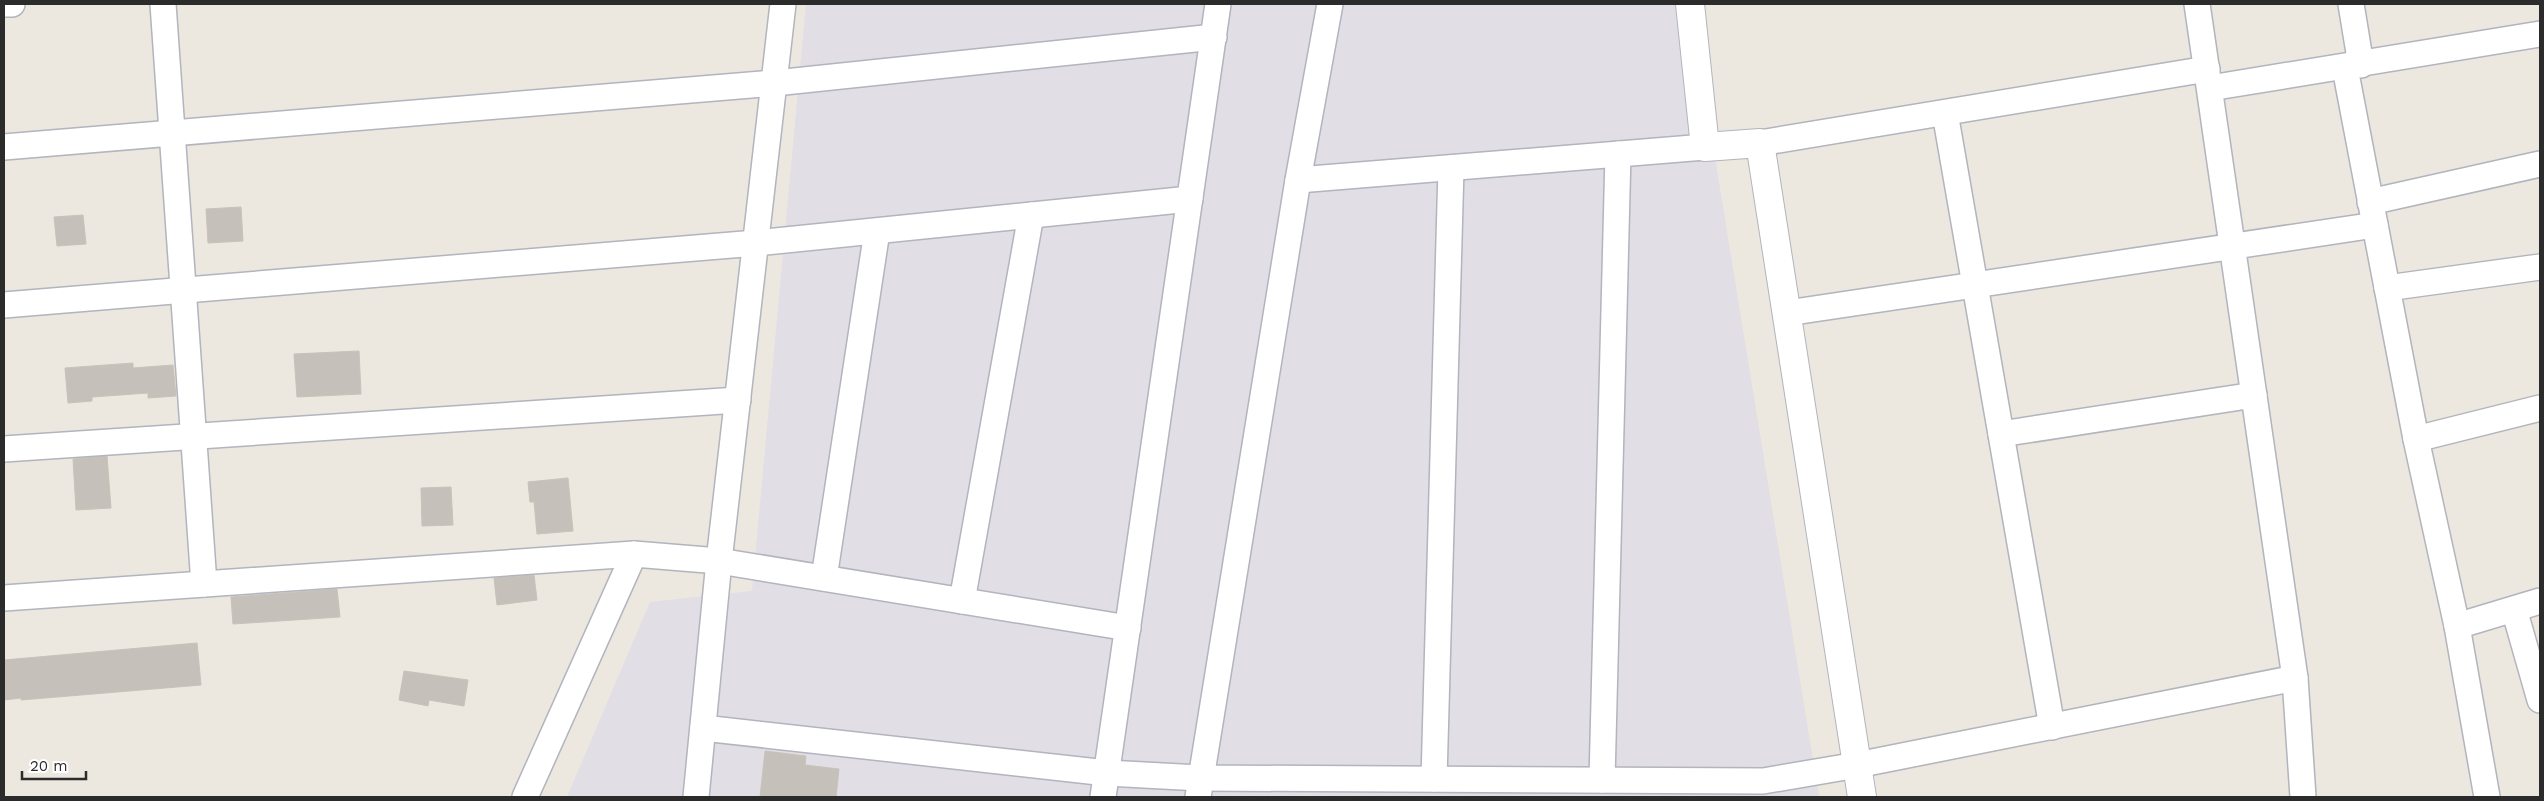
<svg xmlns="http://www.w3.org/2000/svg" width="2544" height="801" viewBox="0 0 2544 801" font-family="'Work Sans',sans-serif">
<rect width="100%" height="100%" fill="#ece7df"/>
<polygon fill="#e1dee5" points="806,4 1690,4 1819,797 567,797 650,602 752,591"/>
<g fill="#c5c1ba" stroke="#c8c3b8">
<polygon points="241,207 243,241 208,243 206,209"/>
<polygon points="83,215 86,244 57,246 54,217"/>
<polygon points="359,351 361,394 297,397 294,354"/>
<polygon points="133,363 133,368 173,365 176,396 148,398 148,393 92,397 92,401 68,403 65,368"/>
<polygon points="107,456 111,508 76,510 73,459"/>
<polygon points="568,478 573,531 537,534 534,502 530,502 528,482"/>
<polygon points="451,487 453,525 422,526 421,488"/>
<polygon points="534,575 537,600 497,605 494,578"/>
<polygon points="337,589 340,617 233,624 231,597"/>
<polygon points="197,643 201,685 21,700 21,698 4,700 4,660"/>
<polygon points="404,671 468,680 464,706 429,700 428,706 399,700"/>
<polygon points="765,751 806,756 805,765 839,769 836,797 760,797"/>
</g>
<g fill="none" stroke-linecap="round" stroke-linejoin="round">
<g stroke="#b2b4be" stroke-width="28">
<g id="street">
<polyline points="4,4 12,4"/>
<polyline points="163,4 204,584"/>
<polyline points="2197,4 2295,678 2303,797"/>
<polyline points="2351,4 2361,65"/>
<polyline points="2345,68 2416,439 2457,626 2487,797"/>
<polyline points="2210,88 2540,34"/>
<polyline points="1945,113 2052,727"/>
<polyline points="1760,143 2207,69"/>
<polyline points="4,147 775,83 1214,37"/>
<polyline points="1298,180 1705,147"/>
<polyline points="2370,202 2540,164"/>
<polyline points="2387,288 2540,267"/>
<polyline points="4,305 756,243 1190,199"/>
<polyline points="1787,313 2375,225"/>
<polyline points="2001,434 2254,395"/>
<polyline points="2416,439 2540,408"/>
<polyline points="4,449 738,400"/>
<polyline points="824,578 877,231"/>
<polyline points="4,598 634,554"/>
<polyline points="962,601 1031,215"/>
<polyline points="2514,609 2540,700"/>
<polyline points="2457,626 2540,601"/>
<polyline points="703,728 1107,773 1200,778 1763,781 1857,765 2295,678"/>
<polyline points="1434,779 1451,168"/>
<polyline points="1602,780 1618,154"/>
<polyline points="525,797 634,554 719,561 1128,628"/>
<polyline points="696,797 719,561 783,4"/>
<polyline points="1103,797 1218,4"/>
<polyline points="1198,797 1298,180 1330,4"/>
</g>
</g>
<g stroke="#b2b4be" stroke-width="30">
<polyline id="secondary" points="1690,4 1705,147 1760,143 1862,797"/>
</g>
<use href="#street" stroke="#fff" stroke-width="25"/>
<use href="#secondary" stroke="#fff" stroke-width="28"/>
</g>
<rect width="2544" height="801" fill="none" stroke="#2b2b2b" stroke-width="10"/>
<path d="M22 771v8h64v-8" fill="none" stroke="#2b2b2b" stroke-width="2.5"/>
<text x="30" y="771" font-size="15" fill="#2b2b2b" stroke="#ffffff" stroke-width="4" paint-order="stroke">20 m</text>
</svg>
